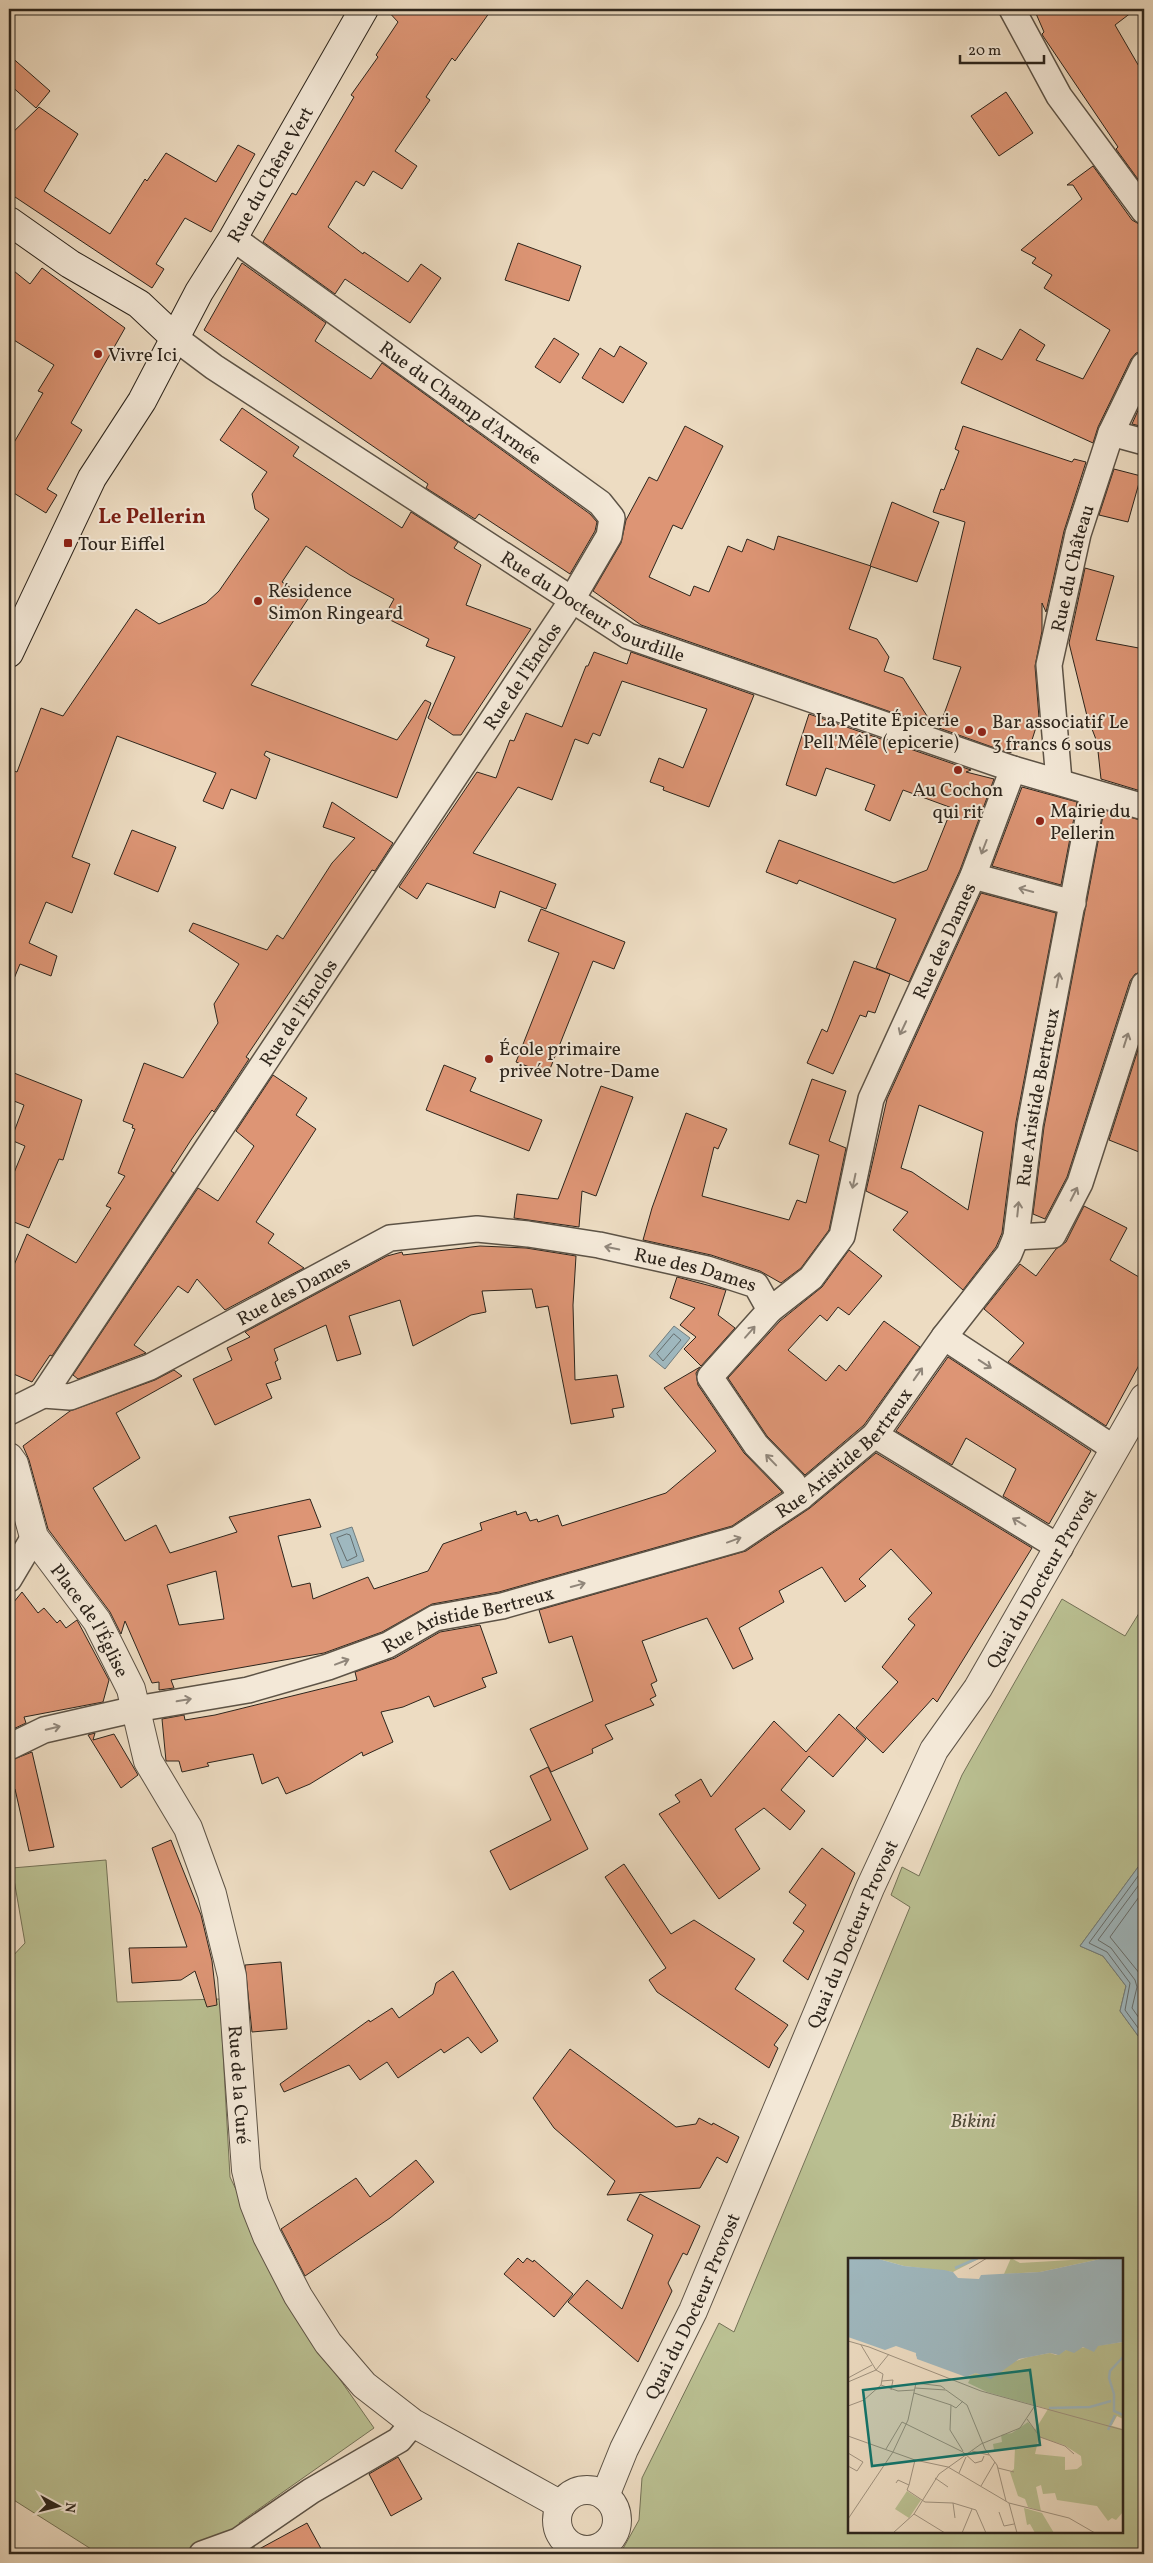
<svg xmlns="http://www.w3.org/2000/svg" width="1153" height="2563" viewBox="0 0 1153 2563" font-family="Vollkorn,serif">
<rect width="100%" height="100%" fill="#eddcc2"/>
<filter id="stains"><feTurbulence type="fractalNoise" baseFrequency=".004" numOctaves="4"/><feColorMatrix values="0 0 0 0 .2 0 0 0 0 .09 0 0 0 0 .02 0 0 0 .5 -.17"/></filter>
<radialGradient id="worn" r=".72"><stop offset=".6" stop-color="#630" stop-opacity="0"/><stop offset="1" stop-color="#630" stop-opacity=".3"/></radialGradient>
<g fill="#bac092" stroke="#747257" fill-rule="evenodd">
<path d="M1062,1599L1125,1636L1144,1605V1859L1080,1946L1103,1956L1126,1986L1120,2011L1144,2044V2554H620L639,2520L642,2478L719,2323L734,2332L910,1907L891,1895L902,1867L919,1876L962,1775ZM849,2259H1122V2532H849Z"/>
<polygon points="106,1860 117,2002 220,1999 230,2177 299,2321 374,2428 239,2523 258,2554 99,2554 9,2497 9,1960 25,1943 12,1868"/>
</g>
<g fill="#9fb8bf" stroke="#717d7e">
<polygon points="674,1326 690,1338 665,1369 649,1356"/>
<polygon points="352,1527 364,1561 342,1568 330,1534"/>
<polygon points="1144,1859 1144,2044 1120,2011 1126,1986 1103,1956 1080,1946"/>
</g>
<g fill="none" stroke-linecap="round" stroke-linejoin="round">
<g stroke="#666e6e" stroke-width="1">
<polygon points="674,1334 681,1340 663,1361 657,1354"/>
<polygon points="347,1534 350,1535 357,1556 347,1561 337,1538"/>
<polyline points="1144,1868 1089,1943 1107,1952 1130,1983 1125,2010 1144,2036"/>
<polyline points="1144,1878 1098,1940 1111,1948 1135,1980 1137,1987 1132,2008 1144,2025"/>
<polyline points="1144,1890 1110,1937 1140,1974 1144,1985"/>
</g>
</g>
<g fill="#dd9575" stroke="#2d251c" fill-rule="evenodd">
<polygon points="386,9 492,9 455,61 452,58 426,97 430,100 395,151 417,166 402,189 373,171 364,186 356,181 328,227 363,254 364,252 408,282 421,264 441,278 410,323 345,279 335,294 263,242 292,193 296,195 354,97 351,95 378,57 376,55 398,22"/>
<polygon points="1034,9 1136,9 1115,25 1144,75 1144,182 1140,182 1116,149 1118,147 1043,36 1042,34 1044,32"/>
<polygon points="9,55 50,91 36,108 9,84"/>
<polygon points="1006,92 1033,133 999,156 971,116"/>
<polygon points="39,107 78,134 44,191 110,234 145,179 147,181 166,153 216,182 238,145 255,154 211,232 185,218 156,264 164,269 152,288 9,193 9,136"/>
<polygon points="1093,166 1132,220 1144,227 1144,351 1136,353 1131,359 1098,427 1093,443 961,383 977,348 1002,360 1020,329 1045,345 1036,360 1083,379 1110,330 1044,288 1052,275 1032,263 1036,258 1021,250 1082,199 1073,185 1067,185"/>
<polygon points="518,243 581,266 569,301 505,280"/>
<polygon points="242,263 326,323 315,341 371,379 382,363 590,514 597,522 595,531 570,574 479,514 475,519 426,488 428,484 204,330"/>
<polygon points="9,267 30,284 42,268 125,328 71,423 82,430 47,489 57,495 46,513 9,490 9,451 43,393 38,391 54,365 9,337"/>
<polygon points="554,338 579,354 560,383 535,367"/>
<polygon points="620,346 647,363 623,403 582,378 600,348 614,357"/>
<polygon points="1144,397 1144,427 1132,424"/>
<polygon points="242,408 299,447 293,456 402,528 411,512 458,542 454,548 481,565 466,605 531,629 461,735 453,735 428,718 455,657 426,646 429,639 384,617 394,599 350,575 306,546 282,582 308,599 251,685 397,740 425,700 431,703 397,798 266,751 264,755 270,759 256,799 231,789 223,809 203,801 216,773 117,736 72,857 90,864 72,913 46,902 29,943 57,956 51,976 20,964 9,991 9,769 17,772 41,708 63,716 136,609 159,624 206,603 219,591 269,519 255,509 252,494 267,472 220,440"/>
<polygon points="685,426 723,446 682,529 673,525 649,577 690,596 694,586 709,592 728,546 742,552 747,539 774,550 778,536 871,566 849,629 877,639 889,657 884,671 903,678 934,727 641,625 593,591 621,543 626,520 649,477 657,481"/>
<polygon points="963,426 1072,462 1074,459 1086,462 1064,531 1046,612 1042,603 1042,631 1035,666 1039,718 1031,743 1009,753 939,728 961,667 933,659 965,522 933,512 941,489 944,490 959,451 955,449"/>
<polygon points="1114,469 1141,476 1128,522 1099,515"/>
<polygon points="892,502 939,522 917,582 870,566"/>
<polygon points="1085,568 1114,576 1096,640 1144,649 1144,792 1101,779 1097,742 1087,716 1069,643"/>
<polygon points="594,652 627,664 631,652 754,695 709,807 663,790 664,787 650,782 659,758 683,768 707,709 622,681 600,736 593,733 588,744 575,739 552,800 518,787 473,853 556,884 546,909 500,891 495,908 427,883 417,899 399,887 477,772 496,778 510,740 514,741 526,713 562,727 586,666 588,666"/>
<polygon points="809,714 971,770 966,772 994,779 960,870 909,982 876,968 896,919 799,880 797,884 766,872 779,840 894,883 927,870 952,808 903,790 890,821 865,810 875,785 826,768 816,796 786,785"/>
<polygon points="1022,787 1077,802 1061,885 992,866"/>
<polygon points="332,802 393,843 375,871 372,870 246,1057 249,1059 214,1112 212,1110 191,1140 171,1171 174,1173 52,1356 50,1355 32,1382 9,1372 9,1277 27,1234 76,1263 111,1208 106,1206 125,1176 118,1173 135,1129 132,1128 133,1125 123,1121 144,1063 183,1078 218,1023 214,1004 239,964 189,931 193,923 267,950 277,935 283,939 332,863 355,838 323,827"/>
<polygon points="1104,810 1144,821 1144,971 1135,974 1130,981 1067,1177 1045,1219 1033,1214 1044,1127"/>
<polygon points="132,830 176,847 158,892 114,874"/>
<path d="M981,893L1056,913L1016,1122L1002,1233L996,1247L963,1290L893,1230L908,1212L866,1191L887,1099ZM919,1105L983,1132L968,1210L912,1172L901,1168Z"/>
<polygon points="541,909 625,942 614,969 593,961 548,1074 516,1062 559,953 528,941"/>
<polygon points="854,961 890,974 875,1013 868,1011 866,1017 860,1015 833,1074 807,1063 822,1029 827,1032"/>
<polygon points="1144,1031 1144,1154 1109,1140"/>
<polygon points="444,1065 476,1078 470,1091 542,1120 529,1151 426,1110"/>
<polygon points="9,1071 82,1100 63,1160 59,1159 29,1228 9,1220 9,1185 25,1146 11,1140 24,1105 9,1099"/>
<polygon points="273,1075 307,1098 296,1115 316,1129 256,1222 274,1234 268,1243 304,1268 225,1310 197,1279 188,1293 178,1286 134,1345 146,1353 78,1379 73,1375 198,1188 218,1201 254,1146 236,1131"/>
<polygon points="812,1079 846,1091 829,1141 846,1148 829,1230 801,1268 781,1283 760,1271 711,1255 643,1240 652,1208 686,1113 727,1129 718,1149 714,1147 702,1196 789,1220 797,1200 806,1203 819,1155 789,1144"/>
<polygon points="601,1086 633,1097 596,1196 582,1191 579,1227 514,1218 517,1194 558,1199"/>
<polygon points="1084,1206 1127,1228 1110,1260 1144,1280 1144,1356 1106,1426 1008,1362 1024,1343 984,1309 1020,1264 1036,1276 1056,1249 1066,1242"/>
<polygon points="480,1246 526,1248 576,1256 573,1305 575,1380 617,1375 624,1407 612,1409 614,1417 571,1424 548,1306 536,1308 532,1289 482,1291 486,1312 471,1315 413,1346 400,1300 349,1316 361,1354 337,1361 326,1325 274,1349 278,1360 275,1362 281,1379 266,1384 272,1398 215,1425 193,1379 232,1360 227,1348 250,1337 245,1332 387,1256 402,1252 403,1255"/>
<polygon points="849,1250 882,1276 849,1315 838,1307 827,1321 820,1315 788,1350 826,1381 839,1365 846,1371 884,1321 920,1347 864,1425 805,1475 767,1436 728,1378 780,1321 822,1287"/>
<polygon points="677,1277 726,1290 718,1315 735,1328 701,1366 684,1349 696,1337 680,1325 695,1308 670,1298"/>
<polygon points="948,1357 1091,1451 1049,1524 1003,1496 1016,1469 966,1438 952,1465 896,1431"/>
<path d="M700,1367L696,1373L698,1385L744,1453L782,1492L732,1526L499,1592L432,1604L382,1632L324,1653L171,1680L174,1688L159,1690V1682L152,1683L125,1621L121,1634L110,1612L48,1529L29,1460L23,1446L70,1411L155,1380L174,1370L182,1376L116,1413L140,1458L93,1488L125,1541L156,1525L170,1553L237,1532L229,1517L310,1499L321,1527L278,1536L292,1587L310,1583L313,1599L368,1577L374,1589L428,1571L443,1544L482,1530L480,1523L516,1511L517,1515L526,1512L530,1521L537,1519L538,1522L558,1515L562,1526L666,1493L716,1451L664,1388ZM216,1571L224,1619L179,1625L167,1585Z"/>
<polygon points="876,1453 1032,1548 937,1702 933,1698 883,1753 856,1728 898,1682 882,1667 915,1625 908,1619 932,1593 891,1549 859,1579 866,1586 845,1602 822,1567 779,1591 784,1602 739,1628 753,1659 733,1669 707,1618 642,1641 657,1681 651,1684 656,1696 650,1699 654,1705 605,1725 613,1739 592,1749 593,1753 551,1772 530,1729 593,1701 572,1636 549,1643 539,1610 746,1551 810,1508"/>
<polygon points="22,1592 38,1613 44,1608 57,1623 60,1620 66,1628 77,1620 109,1680 103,1702 24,1717 26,1723 9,1731 9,1608"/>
<polygon points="480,1625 497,1673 482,1678 486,1687 434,1707 429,1696 403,1707 381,1712 393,1742 363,1756 362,1752 310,1784 286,1794 278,1777 262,1784 253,1754 207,1763 209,1766 182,1772 179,1761 166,1761 162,1719 184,1715 185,1720 215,1715 357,1680 355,1672 395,1658 440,1632"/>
<polygon points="839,1714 866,1739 833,1777 809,1756 781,1790 805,1811 790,1830 764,1808 735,1829 760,1869 719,1899 659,1814 680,1802 675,1795 701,1779 711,1797 774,1721 806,1752"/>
<polygon points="95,1733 93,1740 114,1734 138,1775 121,1788 88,1735"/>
<polygon points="32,1752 54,1847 29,1851 15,1789 9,1791 9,1761"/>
<polygon points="548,1767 588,1849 510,1890 490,1851 551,1820 530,1776"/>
<polygon points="171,1840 201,1915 212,1961 217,2005 207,2007 195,1971 181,1980 132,1983 129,1948 187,1947 152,1848"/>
<polygon points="822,1848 855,1873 808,1980 783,1961 804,1931 793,1923 806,1905 789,1892"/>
<polygon points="624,1864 671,1934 694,1920 755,1959 735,1989 788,2025 774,2045 778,2048 769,2068 657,1992 649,1980 666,1968 605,1877"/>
<polygon points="281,1962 287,2029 252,2032 245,1965"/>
<polygon points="453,1971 498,2041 481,2053 468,2037 444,2053 441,2049 398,2078 387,2062 360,2080 349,2065 284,2092 280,2084 369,2020 370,2022 392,2008 399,2018 433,1994 436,1983"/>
<polygon points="570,2049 676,2127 696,2124 699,2118 712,2125 713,2123 739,2137 727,2163 717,2157 700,2188 607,2195 615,2181 554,2128 533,2098"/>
<polygon points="416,2160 434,2182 390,2218 305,2276 281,2229 356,2178 370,2197"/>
<polygon points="640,2194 700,2226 687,2255 683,2253 668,2283 672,2291 638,2362 568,2302 587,2280 622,2309 653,2235 627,2220"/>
<polygon points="518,2258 523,2263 527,2258 533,2262 534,2260 573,2294 554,2317 504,2274"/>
<polygon points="398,2457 422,2499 391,2516 369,2474"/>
<polygon points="307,2523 324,2554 250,2554"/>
</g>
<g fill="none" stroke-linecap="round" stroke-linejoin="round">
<g stroke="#5d5346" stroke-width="28">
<g id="minor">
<polyline points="1012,9 1059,96 1144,211"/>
<path id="s1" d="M174,337L214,367L628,636L1013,769L1144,807"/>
<polyline points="1111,433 1144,442"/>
<path id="s2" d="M1059,781L1049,665L1078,534L1111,433L1144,365"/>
<polyline points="973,876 1073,903"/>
<polyline points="1016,1237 1053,1235 1080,1183 1144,985"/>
<polyline points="770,1310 710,1377 756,1445 793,1483 801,1497"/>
<polyline points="944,1337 1115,1449"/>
<path id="s3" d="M43,1395L70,1397L150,1367L390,1238L477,1229L528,1234L599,1245L707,1269L756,1285L770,1310L811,1278L842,1236L871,1099L973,876L1013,769"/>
<path id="s4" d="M9,1412L43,1395L565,611L609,536L612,518L600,503L233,238"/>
<polyline points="875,1435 1060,1548"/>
<polyline points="9,1579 34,1537"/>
<path id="s5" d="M9,1747L44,1730L136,1709L248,1690L328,1667L388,1645L435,1618L502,1606L738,1539L801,1497L875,1435L944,1337L1009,1254L1016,1237L1030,1125L1093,793"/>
<polyline points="202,2554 238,2541 311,2491 399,2440 413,2423"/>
<polyline points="577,2554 578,2549"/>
</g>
</g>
<g stroke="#5d5346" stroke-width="30">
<g id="tertiary">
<path id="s6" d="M9,1457L14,1464L34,1537L97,1621L131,1689L148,1761L188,1828L212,1894L232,1976L246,2170L254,2203L267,2236L298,2296L328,2343L364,2385L413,2423L561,2505"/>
<circle cx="587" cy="2520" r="30"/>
<path id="s7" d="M605,2496L624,2449L693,2311L870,1888L934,1750L978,1688L1144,1398"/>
</g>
</g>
<g stroke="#2d251c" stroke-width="30">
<g id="secondary">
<polyline points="9,221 70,264 139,304 174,337"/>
<path id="s8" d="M9,653L92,478L142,401L199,292L233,238L364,9"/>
</g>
</g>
<use href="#minor" stroke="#f3e8d7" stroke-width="25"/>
<use href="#tertiary" stroke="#f3e8d7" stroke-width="28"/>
<use href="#secondary" stroke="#f3e8d7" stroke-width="28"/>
</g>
<defs><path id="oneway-shaft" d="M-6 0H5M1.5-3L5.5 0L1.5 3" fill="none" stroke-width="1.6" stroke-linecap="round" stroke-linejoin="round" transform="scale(1.25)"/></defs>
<g stroke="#90867a">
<use href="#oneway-shaft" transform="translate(984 847) rotate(111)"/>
<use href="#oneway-shaft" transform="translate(1026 890) rotate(-165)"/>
<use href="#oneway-shaft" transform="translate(1058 980) rotate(-79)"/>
<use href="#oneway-shaft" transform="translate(903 1028) rotate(115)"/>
<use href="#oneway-shaft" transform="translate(1126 1040) rotate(-72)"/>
<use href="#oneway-shaft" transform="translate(854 1181) rotate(102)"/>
<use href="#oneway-shaft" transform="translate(1074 1194) rotate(-63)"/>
<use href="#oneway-shaft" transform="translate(1018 1209) rotate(-84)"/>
<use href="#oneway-shaft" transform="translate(612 1248) rotate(-168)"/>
<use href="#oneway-shaft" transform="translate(750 1332) rotate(-49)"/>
<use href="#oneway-shaft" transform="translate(985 1364) rotate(33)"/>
<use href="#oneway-shaft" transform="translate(918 1374) rotate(-55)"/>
<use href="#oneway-shaft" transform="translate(771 1460) rotate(-134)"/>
<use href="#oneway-shaft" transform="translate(1019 1522) rotate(-149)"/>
<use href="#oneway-shaft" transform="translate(734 1540) rotate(-20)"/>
<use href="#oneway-shaft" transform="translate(578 1585) rotate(-15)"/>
<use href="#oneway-shaft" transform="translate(342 1662) rotate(-21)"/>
<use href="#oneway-shaft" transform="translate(184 1700) rotate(-10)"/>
<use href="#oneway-shaft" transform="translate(53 1728) rotate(-13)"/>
</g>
<g fill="#8f2418" stroke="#f3e8d7" stroke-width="2">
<circle cx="98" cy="354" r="5"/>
<rect x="63" y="538" width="10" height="10" rx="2.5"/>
<circle cx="258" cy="601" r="5"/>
<circle cx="969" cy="730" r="5"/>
<circle cx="982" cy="732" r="5"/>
<circle cx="958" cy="770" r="5"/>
<circle cx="1040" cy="821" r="5"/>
<circle cx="489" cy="1059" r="5"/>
</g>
<g text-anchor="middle" stroke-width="4" stroke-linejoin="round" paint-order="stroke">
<g font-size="19" fill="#2d251c" stroke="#f3e8d7">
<text dy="7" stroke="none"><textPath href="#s8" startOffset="546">Rue du Chêne Vert</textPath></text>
<text transform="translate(461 402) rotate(36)" y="7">Rue du Champ d'Armée</text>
<text dy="7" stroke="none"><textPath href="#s2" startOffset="216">Rue du Château</textPath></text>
<text dy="7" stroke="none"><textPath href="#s1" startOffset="499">Rue du Docteur Sourdille</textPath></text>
<text dy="7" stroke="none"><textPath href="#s4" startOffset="902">Rue de l'Enclos</textPath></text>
<text dy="7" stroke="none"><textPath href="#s3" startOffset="1205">Rue des Dames</textPath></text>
<text dy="7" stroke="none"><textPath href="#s4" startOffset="498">Rue de l'Enclos</textPath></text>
<text dy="7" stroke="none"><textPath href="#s5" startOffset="1319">Rue Aristide Bertreux</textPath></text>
<text dy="7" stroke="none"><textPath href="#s3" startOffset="695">Rue des Dames</textPath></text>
<text dy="7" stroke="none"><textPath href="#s3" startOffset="275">Rue des Dames</textPath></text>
<text dy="7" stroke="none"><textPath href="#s5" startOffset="899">Rue Aristide Bertreux</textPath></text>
<text dy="7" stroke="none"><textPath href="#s7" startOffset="1018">Quai du Docteur Provost</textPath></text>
<text dy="7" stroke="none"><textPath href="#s5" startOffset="479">Rue Aristide Bertreux</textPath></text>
<text dy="7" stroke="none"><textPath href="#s6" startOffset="185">Place de l'Église</textPath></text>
<text dy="7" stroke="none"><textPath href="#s7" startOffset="614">Quai du Docteur Provost</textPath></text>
<text dy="7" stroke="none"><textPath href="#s6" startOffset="681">Rue de la Curé</textPath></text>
<text dy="7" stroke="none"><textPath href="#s7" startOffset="209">Quai du Docteur Provost</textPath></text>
</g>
<g font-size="19" fill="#2d251c" stroke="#f3e8d7" text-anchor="start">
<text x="108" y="361">Vivre Ici</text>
<text x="78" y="550">Tour Eiffel</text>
<text x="268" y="597">Résidence<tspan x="268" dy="22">Simon Ringeard</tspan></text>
<text x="959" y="726" text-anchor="end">La Petite Épicerie<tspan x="959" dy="22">Pell'Mêle (epicerie)</tspan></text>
<text x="992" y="728">Bar associatif Le<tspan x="992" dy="22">3 francs 6 sous</tspan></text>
<text x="958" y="796" text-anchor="middle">Au Cochon<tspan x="958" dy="22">qui rit</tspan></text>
<text x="1050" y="817">Mairie du<tspan x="1050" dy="22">Pellerin</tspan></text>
<text x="499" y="1055">École primaire<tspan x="499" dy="22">privée Notre-Dame</tspan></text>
</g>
<g font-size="19" font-style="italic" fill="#504c3a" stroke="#f3e8d7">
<text x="973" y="2127">Bikini</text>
</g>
<g font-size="21" font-weight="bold" fill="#7a1f14" stroke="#f3e8d7">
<text x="152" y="523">Le Pellerin</text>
</g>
</g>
<g transform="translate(848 2258)">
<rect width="275" height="275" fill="#eddcc2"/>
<path d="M27,0H132L105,14L56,8ZM163,0L172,5L257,0L192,14L156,16ZM275,84V161L269,158L264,167H261L275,171V254L268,262L264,260L260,263L249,248L209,242L207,235L195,236L193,227L188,229L193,253L180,249L177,241L170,238L162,214L166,211L167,190L146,192L145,186L154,184L153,177L164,175L180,164L187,172L200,151L139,134L120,125L122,121L118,119L128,115L143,120L162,105L180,99L202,95L208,97L218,92ZM191,179L216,187L233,198L234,207L229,211L217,212V199L187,196ZM59,233L73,242L61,260L47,251ZM176,250L194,255L206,275H187L182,266L179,267Z" fill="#bac092" fill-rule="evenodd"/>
<path d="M0,0H27L56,8L96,12L105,14L110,20L131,21L133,17L192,14L257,0H275V84L250,88L246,94L235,89L226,95L218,92L211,97L202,95L171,101L143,121L128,115L118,119L69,101L68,95L48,88L37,92L0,79Z" fill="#9fb8bf"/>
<path fill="none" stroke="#9fb8bf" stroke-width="2.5" d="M107,10L130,0M42,86L24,69L23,57L27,48L46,38L107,19M68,97L116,90L140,79L154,54L155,37L151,29L135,20M275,99L262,113L261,120L266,136V153L275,157M201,150L242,149L263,143M260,172L267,157"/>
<path fill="none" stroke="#a09380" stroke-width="1" d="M121,11L139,0M0,83L21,89L133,133L275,172M13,87L28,112L35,116L33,127M0,120L24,107M34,123L45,122L43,132M0,124L28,112L41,96M67,130L98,132L119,147L137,191L149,207L158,243M66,135L103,147L102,172L115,193M103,147L108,150L115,143M0,148L16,142L33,127L50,133L66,132M179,161L192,179L217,188L226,196M0,178L67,202L100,209L161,245L221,260L247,275M38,191L54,164L115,194L127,205L134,203L136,198M124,193L141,197M45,194L60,162L68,125L93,128L97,131M0,195L15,204L9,213L0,208M150,210L166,214M111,215L118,199M87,220L100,229M48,225L50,222L61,227L59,232L77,244L105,245L128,252L138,275M61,227L67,202M133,228L147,204M105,245L107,260M161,245L169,275M151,254L156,268L166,266M66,256L97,275M0,261L45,194M45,275L66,256L91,216L133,186L172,170L186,149M114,275L124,251"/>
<path fill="#0f766e" fill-opacity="0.15" stroke="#0f766e" stroke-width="2.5" d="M182,112L192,187L24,208L15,132Z"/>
<rect width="275" height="275" fill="none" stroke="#2d251c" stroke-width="2.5"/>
</g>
<rect width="1153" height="2563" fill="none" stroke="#eddcc2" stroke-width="30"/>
<rect x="10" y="10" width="1133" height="2543" fill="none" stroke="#2d251c" stroke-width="2.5"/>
<rect x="15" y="15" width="1123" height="2533" fill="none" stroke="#2d251c"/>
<g transform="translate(58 2506) rotate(97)" stroke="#f3e8d7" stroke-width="4" paint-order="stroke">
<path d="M0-4L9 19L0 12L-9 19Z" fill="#2d251c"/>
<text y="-8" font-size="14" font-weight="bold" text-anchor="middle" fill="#2d251c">N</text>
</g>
<path d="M960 55v8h84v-8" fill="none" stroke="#2d251c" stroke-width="2.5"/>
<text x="968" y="55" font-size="15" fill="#2d251c" stroke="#f3e8d7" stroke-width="4" paint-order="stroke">20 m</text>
<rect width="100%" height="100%" filter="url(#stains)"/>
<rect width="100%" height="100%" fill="url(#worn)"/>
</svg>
